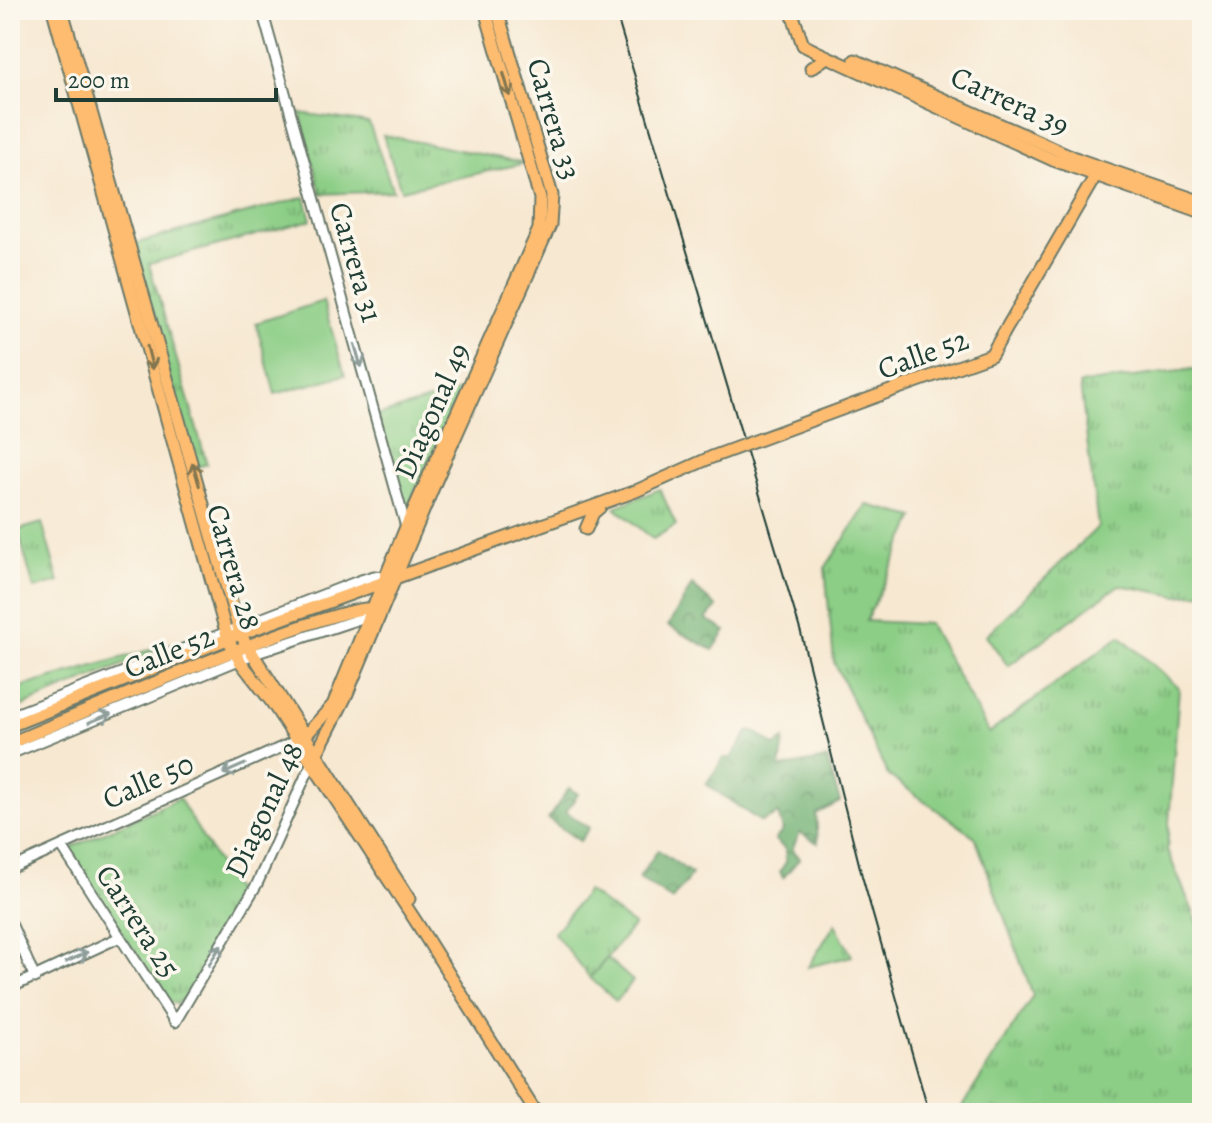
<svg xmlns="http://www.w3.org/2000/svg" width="1212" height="1123" viewBox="0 0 1212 1123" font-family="Alegreya,serif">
<defs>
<pattern id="grass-tufts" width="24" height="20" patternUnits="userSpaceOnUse" patternTransform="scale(2)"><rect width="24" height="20" fill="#8cce86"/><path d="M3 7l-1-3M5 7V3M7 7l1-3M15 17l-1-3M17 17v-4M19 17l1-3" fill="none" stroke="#72a86e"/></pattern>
<pattern id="forest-crowns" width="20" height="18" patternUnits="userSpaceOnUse" patternTransform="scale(2)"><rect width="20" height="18" fill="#71b173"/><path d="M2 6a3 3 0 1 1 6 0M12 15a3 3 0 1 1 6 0" fill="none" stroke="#5c915f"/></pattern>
</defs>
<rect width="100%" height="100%" fill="#fbf7ec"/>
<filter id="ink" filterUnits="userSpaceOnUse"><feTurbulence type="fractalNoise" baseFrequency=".0125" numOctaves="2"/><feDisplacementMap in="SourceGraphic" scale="16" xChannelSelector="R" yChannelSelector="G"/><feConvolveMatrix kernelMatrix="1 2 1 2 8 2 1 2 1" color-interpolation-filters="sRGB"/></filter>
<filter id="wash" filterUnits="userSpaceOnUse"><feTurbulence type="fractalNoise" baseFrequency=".006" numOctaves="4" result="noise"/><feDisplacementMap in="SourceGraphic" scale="32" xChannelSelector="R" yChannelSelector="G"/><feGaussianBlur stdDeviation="1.8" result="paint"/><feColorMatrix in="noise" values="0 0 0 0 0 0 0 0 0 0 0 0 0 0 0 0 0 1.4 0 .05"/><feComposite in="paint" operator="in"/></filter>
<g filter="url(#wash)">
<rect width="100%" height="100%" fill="#f7e8d1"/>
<g fill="url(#grass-tufts)" stroke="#56865d" stroke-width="2">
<polygon points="300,113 369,123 393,191 321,194"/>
<polygon points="383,135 526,163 401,190"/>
<polygon points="305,197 311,220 149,264 207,464 194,468 130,245"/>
<polygon points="1202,368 1202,593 1178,596 1119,585 1008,666 986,635 1098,527 1080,384"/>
<polygon points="461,390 404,516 377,416"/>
<polygon points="660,489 676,525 653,539 615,507"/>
<polygon points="867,505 915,517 866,621 929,624 989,733 1120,636 1179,688 1167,850 1202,933 1202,1113 958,1113 1033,996 975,837 888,775 834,662 825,568"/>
<polygon points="42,523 59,582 34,589 18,530"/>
<polygon points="181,641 10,711 10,690"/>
<polygon points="179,798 240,900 185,998 176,1004 167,1001 66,850"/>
<polygon points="587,891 634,925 590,978 554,933"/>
<polygon points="835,924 852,956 808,967"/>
</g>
<g fill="url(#forest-crowns)" stroke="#487754" stroke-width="2">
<polygon points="692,585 717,607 706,619 726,631 713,650 668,626"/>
<polygon points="754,731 775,746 784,740 780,768 827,759 840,802 816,814 818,843 800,833 792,849 800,858 783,878 780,871 786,862 785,849 775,840 783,830 778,814 761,822 706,784 724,758 731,758 748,732"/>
<polygon points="569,788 578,794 566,812 589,828 580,841 548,819"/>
<polygon points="658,850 692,874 672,900 639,878"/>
</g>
<g fill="#8cce86" stroke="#56865d" stroke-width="2">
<polygon points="323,301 345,375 275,394 256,323"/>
<polygon points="607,958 633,981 616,1001 590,978"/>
</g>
</g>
<g filter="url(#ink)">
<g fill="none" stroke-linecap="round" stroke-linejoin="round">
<g stroke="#6b796b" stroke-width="13">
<g id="minor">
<polyline points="262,10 406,527"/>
<polyline points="10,716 361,580 374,576 392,578"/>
<polyline points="10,754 251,655 374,614"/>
<polyline points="62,847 175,1022 257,884 313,760"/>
<polyline points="10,869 302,738"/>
<polyline points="10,921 35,978"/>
<polyline points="10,988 120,937"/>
</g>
</g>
<g stroke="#6b796b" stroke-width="15">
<g id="major">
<polyline points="53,10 228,639 239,660 271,701 415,920 536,1113"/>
<polyline points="62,10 240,634 409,899"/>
<polyline points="791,10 803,45 815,51 1053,160 1202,213"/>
<polyline points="855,60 1080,160 1202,202"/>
<polyline points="811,68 827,57"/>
<polyline points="893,390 991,355 1097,173"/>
<polyline points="586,529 593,513 600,507"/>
<polyline points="10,726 240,634 636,491 712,457"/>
<polyline points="305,736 333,705 406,527 539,229 540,198 485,10"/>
<path d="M10,743C62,722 342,599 377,609"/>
<polyline points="317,753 346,696 437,478 550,225 552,195 497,10"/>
</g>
</g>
<use href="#minor" stroke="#fff" stroke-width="9"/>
<use href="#major" stroke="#fdbc6f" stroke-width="11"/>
<polyline stroke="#1f3d34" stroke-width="2" points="615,10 801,633 862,876 929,1113"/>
<g stroke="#6b796b" stroke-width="15" stroke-linecap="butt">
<polyline id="major-bridge" points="712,457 893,390"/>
</g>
<use href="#major-bridge" stroke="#fdbc6f" stroke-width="11"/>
</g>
<defs><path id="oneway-shaft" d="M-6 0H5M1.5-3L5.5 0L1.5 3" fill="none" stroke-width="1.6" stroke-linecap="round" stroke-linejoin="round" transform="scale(2)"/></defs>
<g stroke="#83764f">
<use href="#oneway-shaft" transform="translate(507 85) rotate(74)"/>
<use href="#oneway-shaft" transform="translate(150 358) rotate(76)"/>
<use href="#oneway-shaft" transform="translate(196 474) rotate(-106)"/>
</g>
<g stroke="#8f9e9a">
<use href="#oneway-shaft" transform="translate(358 356) rotate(74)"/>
<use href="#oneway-shaft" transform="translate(100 718) rotate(-22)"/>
<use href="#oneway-shaft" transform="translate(234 769) rotate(156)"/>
<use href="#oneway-shaft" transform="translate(215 955) rotate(-59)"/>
<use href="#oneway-shaft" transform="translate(77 957) rotate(-25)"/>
</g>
</g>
<g text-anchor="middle" stroke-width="7" stroke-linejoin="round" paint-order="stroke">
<g font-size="30" fill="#1f3d34" stroke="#fbf7ec">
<text transform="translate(1010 101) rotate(25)" y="10">Carrera 39</text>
<text transform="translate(554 119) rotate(74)" y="10">Carrera 33</text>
<text transform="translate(356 262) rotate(74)" y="10">Carrera 31</text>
<text transform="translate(923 354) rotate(-20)" y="10">Calle 52</text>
<text transform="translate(432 411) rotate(-66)" y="10">Diagonal 49</text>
<text transform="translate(234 567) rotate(74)" y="10">Carrera 28</text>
<text transform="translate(169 652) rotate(-22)" y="10">Calle 52</text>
<text transform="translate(148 781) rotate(-24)" y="10">Calle 50</text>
<text transform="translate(264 810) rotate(-65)" y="10">Diagonal 48</text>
<text transform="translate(138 921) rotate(57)" y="10">Carrera 25</text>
</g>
</g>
<rect width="1212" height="1123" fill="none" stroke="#fbf7ec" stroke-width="40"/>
<path d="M56 88v12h220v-12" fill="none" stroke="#1f3d34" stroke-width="4"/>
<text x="68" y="88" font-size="24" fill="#1f3d34" stroke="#fbf7ec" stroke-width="6" paint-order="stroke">200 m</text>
</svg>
